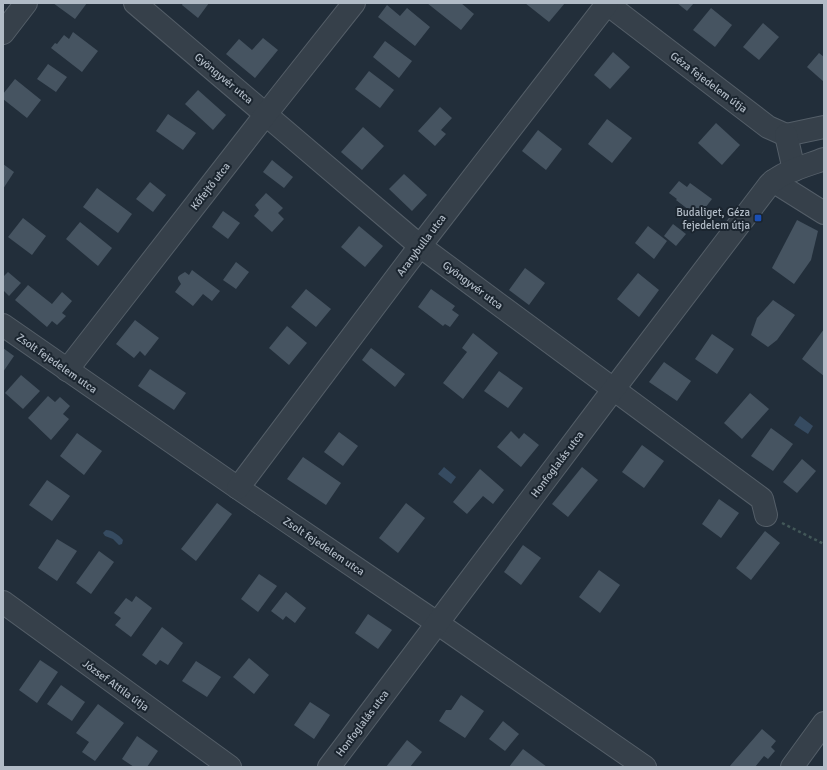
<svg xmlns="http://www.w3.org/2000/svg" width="827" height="770" viewBox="0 0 827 770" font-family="Signika,sans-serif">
<rect width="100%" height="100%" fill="#222e3a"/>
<g fill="#364b61">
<polygon points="800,416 813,426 808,434 794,425"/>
<polygon points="444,467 456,477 451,484 438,474"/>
<path d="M106,530C112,530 119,535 123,540L122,544L119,545L113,539L105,536L103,533Z"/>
</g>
<g fill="#465461">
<polygon points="53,3 87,3 75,19"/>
<polygon points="183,3 209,3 198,18 182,5"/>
<polygon points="427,3 461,3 474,14 461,30"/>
<polygon points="525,3 565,3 549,22"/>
<polygon points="677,3 694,3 687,11"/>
<polygon points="387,5 400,16 407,8 430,27 415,46 378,17"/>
<polygon points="711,8 732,25 715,47 693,30"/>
<polygon points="763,23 779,37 759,60 743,47"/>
<polygon points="73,32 98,51 82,72 51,48 55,43 57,44 64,35 69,39"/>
<polygon points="263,38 278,50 255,78 226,54 239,39 252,50"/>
<polygon points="385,41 412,61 399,78 373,57"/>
<polygon points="613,52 630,67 610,89 594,75"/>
<polygon points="819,53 824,57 824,82 807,67"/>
<polygon points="48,64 67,77 56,92 37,79"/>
<polygon points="369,71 394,90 380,108 355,89"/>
<polygon points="15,79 41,100 27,118 3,99 3,94"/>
<polygon points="198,90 226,115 213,130 185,104"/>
<polygon points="440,107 452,118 441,130 446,134 435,146 418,131"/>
<polygon points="168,114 196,133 183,150 156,131"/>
<polygon points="607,119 632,138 612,163 588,144"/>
<polygon points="716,123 740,145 722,165 698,143"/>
<polygon points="363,127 384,146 362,170 341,152"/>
<polygon points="538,130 562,149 546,170 522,151"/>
<polygon points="272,160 293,177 284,188 263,172"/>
<polygon points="3,164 14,172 3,189"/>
<polygon points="404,174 427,195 412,211 389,189"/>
<polygon points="679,181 687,187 690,183 712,199 698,217 676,200 677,199 669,193"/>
<polygon points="150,182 166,195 153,212 136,199"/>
<polygon points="97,188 132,214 118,233 83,207"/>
<polygon points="266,193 283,208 278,213 284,219 272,232 254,216 259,210 255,205"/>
<polygon points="223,211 240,223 228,239 212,227"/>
<polygon points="23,218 46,236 32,255 8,237"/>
<polygon points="797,220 818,231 811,260 794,284 772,268"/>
<polygon points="80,222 112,248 98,266 66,239"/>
<polygon points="673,224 686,234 676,246 664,236"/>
<polygon points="359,226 383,246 365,267 341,247"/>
<polygon points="648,226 667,241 654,259 635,243"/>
<polygon points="236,262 249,272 236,289 223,280"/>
<polygon points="525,268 545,283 529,305 509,290"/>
<polygon points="192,270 220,291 212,301 203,294 193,306 175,292 181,284 178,279 178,277 180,275 185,272 189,275"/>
<polygon points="8,272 21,283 9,296 3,290 3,277"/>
<polygon points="638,273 659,290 639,317 617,299"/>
<polygon points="28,285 52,304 62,292 72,301 62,313 66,316 57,325 52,321 47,327 15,300"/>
<polygon points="306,289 331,309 316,327 291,307"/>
<polygon points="431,289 455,306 452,310 459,315 450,327 445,324 443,326 418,307"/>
<polygon points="773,300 795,315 777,340 768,347 751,335 757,318"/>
<polygon points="135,320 159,338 145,356 140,351 134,358 116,344"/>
<polygon points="287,326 307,343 289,365 269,348"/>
<polygon points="824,329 824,376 802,359"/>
<polygon points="473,333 498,353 463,399 443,383 467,352 462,348"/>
<polygon points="712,334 734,349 717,374 695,359"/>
<polygon points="3,348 14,356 3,372"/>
<polygon points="371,348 405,374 395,387 362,360"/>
<polygon points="664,362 691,381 677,401 649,382"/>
<polygon points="150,369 186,393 174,410 138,386"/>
<polygon points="499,371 523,388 508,408 484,391"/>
<polygon points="21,375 40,391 23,409 5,393"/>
<polygon points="750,393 769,409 742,439 724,423"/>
<polygon points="48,396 55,402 60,397 70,406 63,414 69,419 51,440 28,418"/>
<polygon points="771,428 793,444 773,471 751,456"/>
<polygon points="511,431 519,439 524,433 539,445 521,467 497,447"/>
<polygon points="339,432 358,446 343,466 324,452"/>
<polygon points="77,433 102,451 84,475 60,456"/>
<polygon points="642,445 664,461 644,488 622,472"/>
<polygon points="303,457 341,483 326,505 287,479"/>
<polygon points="802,459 816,471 797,493 783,482"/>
<polygon points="582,467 598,480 568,517 552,504"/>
<polygon points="480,469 504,490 493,504 483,496 467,514 453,502"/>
<polygon points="47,480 70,496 52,521 29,505"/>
<polygon points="719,499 739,513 721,538 702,524"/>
<polygon points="217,503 232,514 196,561 181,549"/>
<polygon points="406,503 425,518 398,553 379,538"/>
<polygon points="765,531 780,543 751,580 736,568"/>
<polygon points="57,539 77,551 57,581 38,568"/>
<polygon points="523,545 541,558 521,585 504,572"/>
<polygon points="99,551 114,562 91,594 76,583"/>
<polygon points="599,570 620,585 600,613 579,597"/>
<polygon points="259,574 277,586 258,612 241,599"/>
<polygon points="286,592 306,608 295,623 286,616 283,620 271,611"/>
<polygon points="136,596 152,608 131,637 115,625 121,618 114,613 126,598 132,602"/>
<polygon points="368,614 392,630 378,649 355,633"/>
<polygon points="162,627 183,643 168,665 160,660 156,665 142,655"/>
<polygon points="249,658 269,675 254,694 233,677"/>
<polygon points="40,660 58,672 37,703 19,690"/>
<polygon points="196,661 221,677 207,697 182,681"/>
<polygon points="61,685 85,702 72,721 47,704"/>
<polygon points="461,695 484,711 465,738 439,721 446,710 451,710"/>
<polygon points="310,702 330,715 314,739 294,725"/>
<polygon points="98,704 124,723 95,761 82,752 89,742 76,733"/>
<polygon points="503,721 519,734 505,751 489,739"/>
<polygon points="762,729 776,741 771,747 775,751 768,759 764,756 755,767 729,767"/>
<polygon points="137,736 158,751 147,767 134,767 122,759"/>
<polygon points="407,740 422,752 410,767 386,767"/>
<polygon points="523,749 547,767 509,767"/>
</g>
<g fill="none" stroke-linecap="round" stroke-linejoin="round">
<g stroke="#545e68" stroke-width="24">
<g id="minor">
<polyline points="135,3 420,246 762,499 766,515"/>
<polyline points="606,3 768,127 786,135"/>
<polyline points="3,33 26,3"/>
<polyline points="786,135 824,127"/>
<polyline points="786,135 794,170"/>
<polyline points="773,181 824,213"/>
<polyline points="3,325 238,488 437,623 645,767"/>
<polyline points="67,370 266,114 354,3"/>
<polyline points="238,488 420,246 607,4"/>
<polyline points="3,602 230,767"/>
<path d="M329,767L613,390L769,185C783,171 806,166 824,159"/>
<polyline points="792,767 824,723"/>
</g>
</g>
<polyline stroke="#425758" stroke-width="2.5" stroke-dasharray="3 3" stroke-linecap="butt" points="782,523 824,544"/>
<use href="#minor" stroke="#36404a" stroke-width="22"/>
</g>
<rect fill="#1a4fb4" stroke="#1b252f" stroke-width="1.5" x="754" y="214" width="8" height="8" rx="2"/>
<g text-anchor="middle" stroke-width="4" stroke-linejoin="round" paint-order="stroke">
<g font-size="11" fill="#b1bbc6" stroke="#1b252f">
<text transform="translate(224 78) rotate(40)" y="4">Gyöngyvér utca</text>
<text transform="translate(709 82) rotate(37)" y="4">Géza fejedelem útja</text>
<text transform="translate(210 186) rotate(-52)" y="4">Kőfejtő utca</text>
<text transform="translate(421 245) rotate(-53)" y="4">Aranybulla utca</text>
<text transform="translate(473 285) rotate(37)" y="4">Gyöngyvér utca</text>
<text transform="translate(57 363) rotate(35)" y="4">Zsolt fejedelem utca</text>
<text transform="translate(557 464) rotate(-53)" y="4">Honfoglalás utca</text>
<text transform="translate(324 546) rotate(34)" y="4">Zsolt fejedelem utca</text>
<text transform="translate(116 685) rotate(36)" y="4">József Attila útja</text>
<text transform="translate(362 723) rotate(-53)" y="4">Honfoglalás utca</text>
</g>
<g font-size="11" fill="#b1bbc6" stroke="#1b252f" text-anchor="end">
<text x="750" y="216">Budaliget, Géza<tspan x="750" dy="13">fejedelem útja</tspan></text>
</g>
</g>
<rect width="827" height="770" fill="none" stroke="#b1bbc6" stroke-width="8"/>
</svg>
